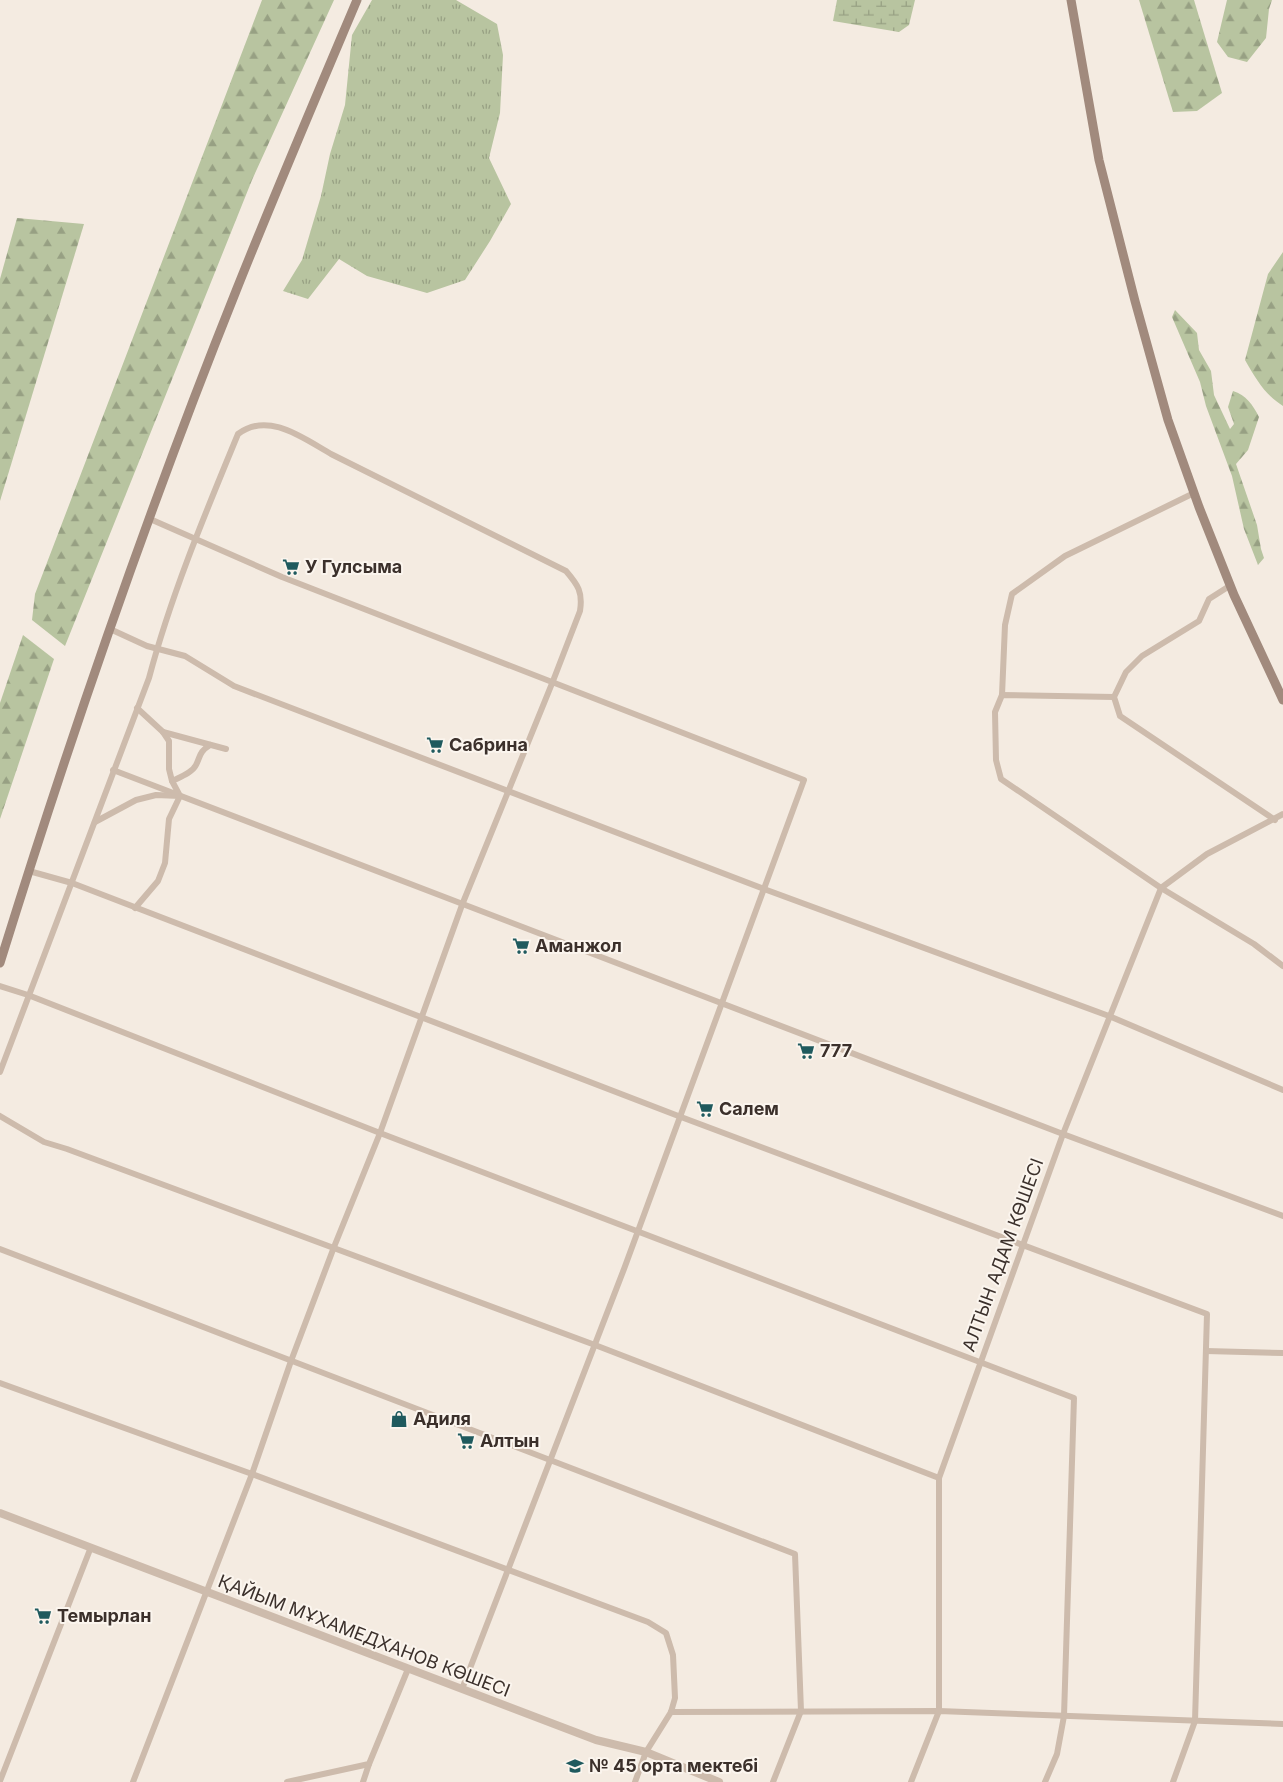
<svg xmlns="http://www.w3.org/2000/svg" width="1283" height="1782" viewBox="0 0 1283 1782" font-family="Inter,sans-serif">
<defs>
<pattern id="grass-tufts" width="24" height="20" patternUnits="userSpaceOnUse" patternTransform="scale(1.25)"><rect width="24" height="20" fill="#b8c4a0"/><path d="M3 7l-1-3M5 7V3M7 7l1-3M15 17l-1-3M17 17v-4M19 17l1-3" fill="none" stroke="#97a083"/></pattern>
<pattern id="forest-firs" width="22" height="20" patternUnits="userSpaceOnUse" patternTransform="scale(1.25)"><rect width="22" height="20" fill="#b8c4a0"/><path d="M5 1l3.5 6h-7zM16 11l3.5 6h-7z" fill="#97a083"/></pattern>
<pattern id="wetland-marsh" width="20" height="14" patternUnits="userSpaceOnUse" patternTransform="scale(1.25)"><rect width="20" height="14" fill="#b8c4a0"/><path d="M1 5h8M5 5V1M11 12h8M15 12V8" fill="none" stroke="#97a083"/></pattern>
</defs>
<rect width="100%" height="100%" fill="#f4ebe1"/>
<polygon fill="url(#grass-tufts)" points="372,0 456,0 497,24 503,55 500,113 489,158 511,204 490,241 465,280 427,293 367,276 339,259 308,299 283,291 302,260 321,196 330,154 345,105 352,35"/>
<g fill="url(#forest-firs)">
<polygon points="262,0 334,0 252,180 65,646 32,620 35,594"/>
<polygon points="1139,0 1194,0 1222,93 1197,111 1173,112"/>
<polygon points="1227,0 1272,0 1269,9 1266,38 1247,62 1228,57 1217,42"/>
<polygon points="17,218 84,224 0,501 0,279"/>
<path d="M1283,252V406C1265,395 1256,379 1245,360L1268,274Z"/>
<path d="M1175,310L1197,333L1199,350L1211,371L1214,395L1230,429L1234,424L1228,407L1233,391C1246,395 1253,405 1259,417L1248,450L1236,464L1257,525L1261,549L1264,558L1258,565L1244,529L1232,476L1206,406L1200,382L1172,317Z"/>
<polygon points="23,635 54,659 0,819 0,703"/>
</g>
<polygon fill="url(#wetland-marsh)" points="837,0 915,0 909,25 899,32 833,21"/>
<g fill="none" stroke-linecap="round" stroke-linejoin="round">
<g stroke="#cdbbac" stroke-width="6">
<polyline points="150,519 282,577 804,780 624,1269 462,1689"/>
<polyline points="1231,585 1209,599 1199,621 1142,656 1126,672 1114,697 1120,716 1275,820"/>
<polyline points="110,629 147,646 185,656 234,686 764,889 1109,1016 1283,1090"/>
<polyline points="1002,695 1005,625 1012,594 1065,556 1194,493"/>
<polyline points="1114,697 1002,695 995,712 996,760 1001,779 1161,888 1254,944 1283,966"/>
<polyline points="163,732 226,749"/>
<polyline points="113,770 1063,1134 1283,1216"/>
<path d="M172,781C180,777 192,773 196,765C201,755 199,752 210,745"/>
<polyline points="95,822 136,800 156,795 180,796 172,781 169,769 169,741 163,732 137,708"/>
<polyline points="29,871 72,883 681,1117 1207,1314 1195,1721 1173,1782"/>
<polyline points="135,908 158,881 165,863 169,819 180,796"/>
<polyline points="0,986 28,995 380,1133 1074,1398 1064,1716 1057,1754 1045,1782"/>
<path d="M0,1072L149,678C171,595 205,514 238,434C268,411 303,438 331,454L566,571C578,585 583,592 580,611L553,681L462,905L380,1133L334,1247L291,1361L252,1474L133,1782"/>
<polyline points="0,1116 44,1142 67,1149 595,1345 939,1478"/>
<path d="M0,1249C265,1351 531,1451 795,1554L801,1711L773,1782"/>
<polyline points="1206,1351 1283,1353"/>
<polyline points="0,1383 252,1474 648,1622 666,1633 673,1655 675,1698 671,1712 646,1752 635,1782"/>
<polyline points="671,1712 939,1711 1283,1724"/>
<polyline points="0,1781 91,1547"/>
<polyline points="287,1782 369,1764 408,1669"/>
<polyline points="363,1782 369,1764"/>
<polyline points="911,1782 939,1711 939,1478 1063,1134 1161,888 1207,854 1283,814"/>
</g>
<polyline stroke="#cdbbac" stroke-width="8" points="0,1513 596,1740 646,1752 719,1782"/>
<g stroke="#a18a7d" stroke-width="9">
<polyline points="1071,0 1099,160 1135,301 1168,420 1199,507 1234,595 1283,700"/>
<path d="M0,963C70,737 148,511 236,291C275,193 316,97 357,0"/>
</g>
</g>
<defs>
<g id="supermarket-bare" transform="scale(1.35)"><path d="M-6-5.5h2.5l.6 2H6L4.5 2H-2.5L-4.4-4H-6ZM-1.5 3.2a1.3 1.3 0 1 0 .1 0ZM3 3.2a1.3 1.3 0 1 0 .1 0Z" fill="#1f5a5e" stroke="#fbf5ee" stroke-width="2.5" paint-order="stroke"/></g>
<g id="shop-bare" transform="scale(1.35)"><path d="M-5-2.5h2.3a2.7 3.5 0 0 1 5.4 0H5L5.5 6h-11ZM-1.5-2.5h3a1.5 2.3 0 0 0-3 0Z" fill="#1f5a5e" stroke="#fbf5ee" stroke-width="2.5" paint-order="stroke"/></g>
<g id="school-bare" transform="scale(1.35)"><path d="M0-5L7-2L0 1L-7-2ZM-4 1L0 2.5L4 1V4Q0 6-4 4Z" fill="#1f5a5e" stroke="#fbf5ee" stroke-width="2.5" paint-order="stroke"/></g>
</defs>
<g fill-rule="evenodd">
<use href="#supermarket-bare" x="291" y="567"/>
<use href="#supermarket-bare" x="435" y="745"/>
<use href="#supermarket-bare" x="521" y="946"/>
<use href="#supermarket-bare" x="806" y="1051"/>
<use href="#supermarket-bare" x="705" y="1109"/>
<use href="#shop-bare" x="399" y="1419"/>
<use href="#supermarket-bare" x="466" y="1441"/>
<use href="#supermarket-bare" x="43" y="1616"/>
<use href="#school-bare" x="575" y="1766"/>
</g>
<g text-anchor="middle" stroke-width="4" stroke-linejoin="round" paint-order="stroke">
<g font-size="18" font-weight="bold" fill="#3b302b" stroke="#fbf5ee" text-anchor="start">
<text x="305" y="573">У Гулсыма</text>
<text x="449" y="751">Сабрина</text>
<text x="535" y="952">Аманжол</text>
<text x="820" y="1057">777</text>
<text x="719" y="1115">Салем</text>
<text x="413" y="1425">Адиля</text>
<text x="480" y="1447">Алтын</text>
<text x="57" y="1622">Темырлан</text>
<text x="589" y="1772">№ 45 орта мектебі</text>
</g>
<g font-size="18" fill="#3b302b" stroke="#fbf5ee">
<text transform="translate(1003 1255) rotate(-70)" y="6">АЛТЫН АДАМ КӨШЕСІ</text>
<text transform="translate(364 1636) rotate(21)" y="6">ҚАЙЫМ МҰХАМЕДХАНОВ КӨШЕСІ</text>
</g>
</g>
</svg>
